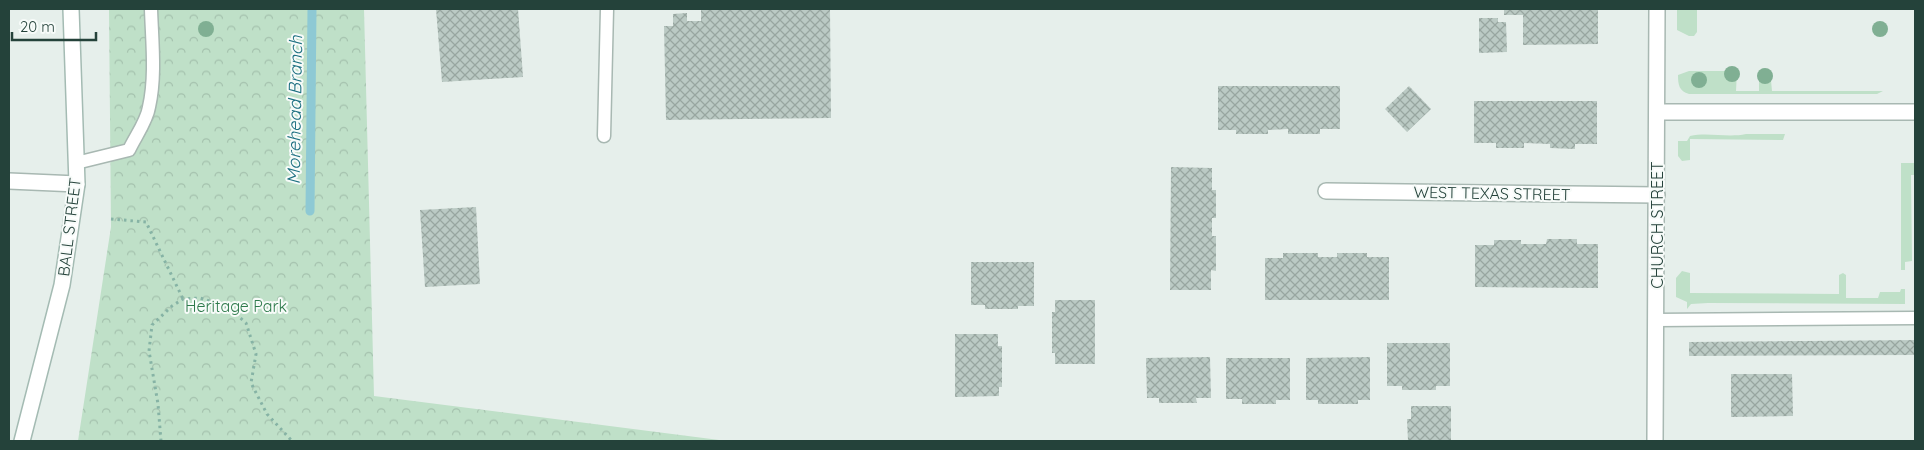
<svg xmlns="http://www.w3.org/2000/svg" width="1924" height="450" viewBox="0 0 1924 450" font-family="Quicksand,sans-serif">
<defs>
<pattern id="park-crowns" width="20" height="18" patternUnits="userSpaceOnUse" patternTransform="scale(1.25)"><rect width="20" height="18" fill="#bfe0c8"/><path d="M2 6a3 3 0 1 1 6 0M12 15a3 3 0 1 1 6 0" fill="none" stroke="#a4c1ad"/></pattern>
<pattern id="building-cross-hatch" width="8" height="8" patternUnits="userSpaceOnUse" patternTransform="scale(1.25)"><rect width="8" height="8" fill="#bbcac4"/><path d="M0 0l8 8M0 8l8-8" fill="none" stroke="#98a6a0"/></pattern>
</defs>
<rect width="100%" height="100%" fill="#e6efeb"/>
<g fill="#bfe0c8">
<polygon points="1677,9 1697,9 1697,32 1694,36 1689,36 1677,30"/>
<path d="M1763,68L1770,70L1772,91H1883L1877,94H1689C1679,91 1678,85 1678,75L1689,71H1737L1736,91H1759V74Z"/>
<path d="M1746,134H1785L1783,140L1690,139V160L1682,161L1678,156V141H1687L1690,136C1708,132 1728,138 1746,134Z"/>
<polygon points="1901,163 1915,163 1915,175 1911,175 1912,261 1905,262 1905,270 1901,270"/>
<polygon points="1682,271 1690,273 1690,293 1839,294 1839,275 1843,273 1846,275 1846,298 1878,298 1880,292 1900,292 1901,289 1905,289 1905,304 1708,303 1691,304 1687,309 1687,302 1676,297 1676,278"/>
</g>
<polygon fill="url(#park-crowns)" points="109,9 364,9 374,396 727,441 78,441 111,227"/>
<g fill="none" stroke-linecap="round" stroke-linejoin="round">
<polyline stroke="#8ec9d4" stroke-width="9" points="310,211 312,9"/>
</g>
<g fill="url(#building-cross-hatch)">
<polygon points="436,9 518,9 523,77 442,82"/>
<polygon points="701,9 830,9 831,118 666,120 664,26 673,26 673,14 687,13 687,21 701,21"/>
<polygon points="1504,9 1598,9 1598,44 1523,45 1523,15 1504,15"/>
<polygon points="1479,18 1498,18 1498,22 1506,22 1507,52 1479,53"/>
<polygon points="1218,86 1340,86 1340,129 1320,129 1320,134 1288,134 1288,129 1268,130 1268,134 1236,134 1236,130 1218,130"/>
<polygon points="1409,86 1431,109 1407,132 1385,109"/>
<polygon points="1474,101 1597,101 1597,144 1575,144 1575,149 1550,148 1550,144 1524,143 1524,148 1496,148 1496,143 1474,143"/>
<polygon points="1171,167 1212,168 1212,190 1216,190 1216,218 1212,218 1212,236 1216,236 1216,271 1211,270 1211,290 1170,290"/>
<polygon points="476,207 480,284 425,287 420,210"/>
<polygon points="1547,239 1577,239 1577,244 1598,244 1598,288 1475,287 1475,245 1494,245 1494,240 1521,240 1521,244 1546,244"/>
<polygon points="1283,253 1318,253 1318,257 1337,257 1337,253 1367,253 1367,257 1389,257 1389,300 1265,300 1265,258 1283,258"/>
<polygon points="971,262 1034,262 1034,306 1018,306 1018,309 985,309 985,305 971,305"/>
<polygon points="1055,300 1095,300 1095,364 1055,364 1055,353 1052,353 1052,312 1055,312"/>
<polygon points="955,334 998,334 998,346 1002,346 1002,387 999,387 999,396 955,397"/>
<polygon points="1915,340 1915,355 1689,356 1689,342"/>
<polygon points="1387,343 1450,343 1450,386 1436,386 1436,390 1402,390 1402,386 1387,386"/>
<polygon points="1210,357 1211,398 1196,398 1197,403 1159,403 1159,398 1147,398 1146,358"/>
<polygon points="1370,357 1370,400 1358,400 1358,404 1318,404 1318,400 1306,400 1306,358"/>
<polygon points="1226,358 1290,358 1290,400 1276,400 1276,404 1242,404 1242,399 1226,399"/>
<polygon points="1731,374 1792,374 1793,416 1731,417"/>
<polygon points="1411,406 1451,406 1451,441 1408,441 1407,419 1411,419"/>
</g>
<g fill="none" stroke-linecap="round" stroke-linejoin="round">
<g stroke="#a8b8b2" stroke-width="15">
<g id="lane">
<polyline points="604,136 607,9"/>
<path d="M76,163L129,150C135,137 147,121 149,107C156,76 152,41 151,9"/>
<polyline points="1656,320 1915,318"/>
</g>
</g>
<g stroke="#a8b8b2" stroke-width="18">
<g id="street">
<polyline points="1657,112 1915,112"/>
<polyline points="9,181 77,184"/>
<polyline points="1326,191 1657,195"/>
<polyline points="1655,441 1657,9"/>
</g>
</g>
<g stroke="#a4bbb3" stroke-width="18">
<polyline id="secondary" points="22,441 62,285 77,184 71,9"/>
</g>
<g stroke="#86b3a5" stroke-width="3" stroke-dasharray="2.5 4" stroke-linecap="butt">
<polyline points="111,219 146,222 183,299"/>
<polyline points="161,441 158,404 149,351 152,325 172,306 183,299 200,298 228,307 246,323 256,354 251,383 267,414 292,441"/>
</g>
<use href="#lane" stroke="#fff" stroke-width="12"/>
<use href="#street" stroke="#fff" stroke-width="15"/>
<use href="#secondary" stroke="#fff" stroke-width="15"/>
</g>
<g fill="#80af93">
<circle cx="206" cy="29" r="8"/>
<circle cx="1880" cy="29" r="8"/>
<circle cx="1732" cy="74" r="8"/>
<circle cx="1765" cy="76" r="8"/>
<circle cx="1699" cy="80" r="8"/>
</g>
<g text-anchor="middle" stroke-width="4" stroke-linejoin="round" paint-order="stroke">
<g font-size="16" fill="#24423a" stroke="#f7fbf9">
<text transform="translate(1492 193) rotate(1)" y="6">WEST TEXAS STREET</text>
<text transform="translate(1657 225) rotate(-90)" y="6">CHURCH STREET</text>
<text transform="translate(69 227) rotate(-83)" y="6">BALL STREET</text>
</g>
<g font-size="16" fill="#2d7a4b" stroke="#f7fbf9">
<text x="236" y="312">Heritage Park</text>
</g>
<g font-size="18" font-style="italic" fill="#1c6f80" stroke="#f7fbf9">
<text transform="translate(295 110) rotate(-89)" y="6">Morehead Branch</text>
</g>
</g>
<rect width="1924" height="450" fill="none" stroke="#24423a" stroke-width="20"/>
<path d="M12 32v8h84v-8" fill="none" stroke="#24423a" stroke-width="2.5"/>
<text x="20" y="32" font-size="15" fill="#24423a" stroke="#f7fbf9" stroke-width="4" paint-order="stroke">20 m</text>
</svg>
